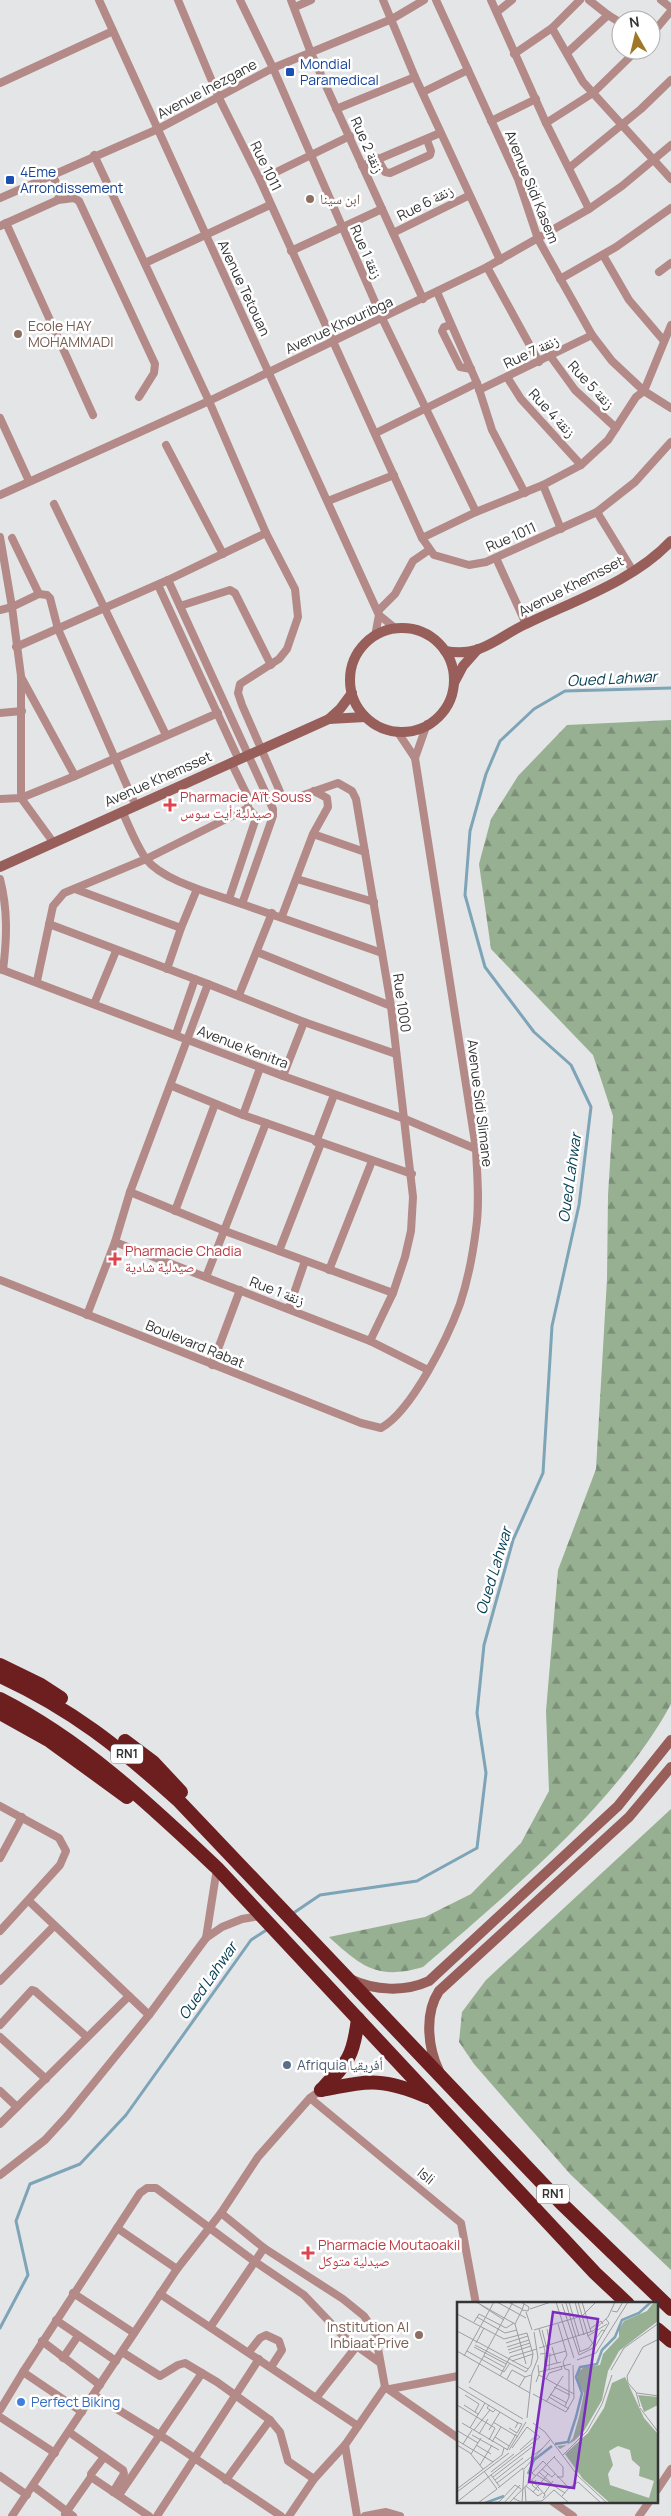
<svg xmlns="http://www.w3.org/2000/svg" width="671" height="2516" viewBox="0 0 671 2516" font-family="Manrope,'Noto Naskh Arabic',sans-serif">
<defs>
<pattern id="forest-firs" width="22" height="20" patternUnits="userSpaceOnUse" patternTransform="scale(1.25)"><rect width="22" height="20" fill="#97b092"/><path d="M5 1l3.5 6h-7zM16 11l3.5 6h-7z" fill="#7c9078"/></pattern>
</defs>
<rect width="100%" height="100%" fill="#e4e5e7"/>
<g fill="url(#forest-firs)">
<path d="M671,720V1704C617,1804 508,1893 423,1967C378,1980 363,1968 329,1937L425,1917L471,1894L521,1843L549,1791L546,1711L558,1570L596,1469L607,1279L608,1195L613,1116L593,1055L491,949L479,864L491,819L518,776L567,725Z"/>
<polygon points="671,1809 671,2270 570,2174 474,2064 459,2042 462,2012 486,1980"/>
</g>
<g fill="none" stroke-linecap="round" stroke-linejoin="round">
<g stroke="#7da4b7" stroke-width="3">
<polyline points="292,1914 320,1895 417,1881 477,1848 486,1773 477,1713 484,1645 513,1540 543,1473 552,1326 579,1205 591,1107 571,1065 534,1032 485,967 465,895 470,831 486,774 500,741 534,709 565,691 671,688"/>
<polyline points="0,2328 28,2275 16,2221 30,2184 80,2164 126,2115 251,1940 268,1929"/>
</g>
<g stroke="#b38a87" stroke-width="8">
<polyline points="99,0 379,615 395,628"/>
<polyline points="178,0 219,98 260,180 422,538 434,555 469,565 486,562 597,512 635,482 671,442"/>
<polyline points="240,0 273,68 382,318 476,512"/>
<polyline points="291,0 311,53 423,299"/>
<polyline points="383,0 415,77 500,260"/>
<polyline points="436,0 518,179 538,239 592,335 612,361 644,391 671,408"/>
<polyline points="491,0 546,123 589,209"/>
<polyline points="661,0 671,8"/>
<polyline points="295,7 311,0"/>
<polyline points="497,12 512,0"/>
<polyline points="608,15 621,23"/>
<polyline points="552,28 583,82 671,179"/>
<polyline points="651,35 671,11"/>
<polyline points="567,53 608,15 589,0"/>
<polyline points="514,54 552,28 580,0"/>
<polyline points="0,83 113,31"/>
<polyline points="423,92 468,70"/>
<polyline points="336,109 415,77"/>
<polyline points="491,121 536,99"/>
<polyline points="546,123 593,93 637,50"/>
<polyline points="94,155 209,401 266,533 295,589 298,617 287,649 279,659 240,684 238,693 242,705 281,794 286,798 292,799 338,783 352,791 356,799 391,1006 413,1197 411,1231 405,1257 393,1293 370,1341"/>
<polyline points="377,158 385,172 390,173 430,155 431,151 427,140"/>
<polyline points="362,166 440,133"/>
<polyline points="569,168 641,109 671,80"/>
<polyline points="260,180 350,136"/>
<polyline points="0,198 158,129 273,68 392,19 424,0"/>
<polyline points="58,200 74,198 79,201 155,364 154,373 139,397"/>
<polyline points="6,223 93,415"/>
<polyline points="0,226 58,200 60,190 52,175"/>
<polyline points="393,233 468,196"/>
<polyline points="291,251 382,209"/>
<polyline points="603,255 629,300 664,341"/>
<polyline points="145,263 270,205"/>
<polyline points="487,267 539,362"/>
<polyline points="659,272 671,263"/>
<polyline points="560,279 616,247 671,208"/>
<polyline points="437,292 477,383 492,430 525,493"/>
<polyline points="450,325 444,327 442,331 460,367 471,369"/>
<polyline points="551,357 575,390 616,428"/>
<polyline points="507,377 521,399 581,465"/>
<polyline points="479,390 592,335"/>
<polyline points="0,418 29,481"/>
<polyline points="376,433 477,383"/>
<polyline points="166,445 223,554"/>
<polyline points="543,485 561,529"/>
<polyline points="0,495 209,401 487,267 589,209 622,186 671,145"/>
<polyline points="328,501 394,475"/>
<polyline points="54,504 166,735"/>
<polyline points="597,512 633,571"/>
<polyline points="0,537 12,607 0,610"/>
<polyline points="12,538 39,594 12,607 21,676 21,798 53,842"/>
<polyline points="422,538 476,512 543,485 581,465 608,440 636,397 644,391 671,325"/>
<polyline points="496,558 526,624"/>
<polyline points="168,580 273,809 273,816 242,904 382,953"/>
<polyline points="158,585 238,758"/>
<polyline points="39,594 47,595 50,598 58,629 135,804"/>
<polyline points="180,606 230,590 235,593 271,665"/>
<polyline points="378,611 395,594 413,561 429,550"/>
<polyline points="375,636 379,615"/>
<polyline points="16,647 168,580 266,533"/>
<polyline points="21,677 75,776"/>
<polyline points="0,713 22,711"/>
<polyline points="415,758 427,724"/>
<polyline points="0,799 21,798 75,776 218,713"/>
<path d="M122,811C129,826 136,845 146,859C164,882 215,894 242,904"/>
<polyline points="313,834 365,852"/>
<path d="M0,879C8,910 7,938 3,970"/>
<polyline points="297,879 374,902"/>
<polyline points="75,889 181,928 197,889"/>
<polyline points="229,899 255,821 255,816 248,808"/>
<polyline points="282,916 313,834 328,807 327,798 314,791"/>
<polyline points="49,924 208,984"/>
<polyline points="257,952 391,1006"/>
<polyline points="0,969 283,1076 405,1119 476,1149"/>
<polyline points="167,969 181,928"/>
<polyline points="37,981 53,906 64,893 146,859 248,808 248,797 231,762"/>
<polyline points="239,995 272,913"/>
<polyline points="94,1004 116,951"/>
<polyline points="176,1034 195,979"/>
<polyline points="283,1076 304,1022"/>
<polyline points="172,1086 243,1115 412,1174"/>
<polyline points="243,1115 260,1068"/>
<polyline points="316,1142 334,1095"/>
<polyline points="130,1192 225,1231 393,1293"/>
<polyline points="175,1211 215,1104"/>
<polyline points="115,1242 370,1341 428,1370"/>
<polyline points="279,1251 321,1143"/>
<polyline points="329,1270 372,1161"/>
<polyline points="206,1277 266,1123"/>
<path d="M0,1280L361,1423L381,1428C412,1411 448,1337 460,1304C468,1280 473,1253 476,1229C480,1203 477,1175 476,1149L415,758L397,731"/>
<polyline points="289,1308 305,1261"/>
<polyline points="87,1315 115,1242 130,1192 208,984 304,1022 396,1054"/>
<polyline points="212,1365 240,1290"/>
<polyline points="0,1806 59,1838 66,1851 60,1865 0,1931"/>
<polyline points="0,1858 22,1817"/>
<polyline points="29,1901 149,2015"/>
<polyline points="206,1938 217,1868"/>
<polyline points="0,1981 54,1926"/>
<polyline points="0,2025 32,1990 35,1991 87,2037"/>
<polyline points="0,2037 46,2079"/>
<polyline points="0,2091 17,2107"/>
<polyline points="310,2098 461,2223 476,2304"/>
<polyline points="0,2124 129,1996"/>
<polyline points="0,2175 45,2140 67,2116 149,2015 206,1938 222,1927 242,1919 260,1916"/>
<polyline points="221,2213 264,2248 343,2299 364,2316 375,2332 385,2387 458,2438"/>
<polyline points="117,2228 177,2269"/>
<polyline points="73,2293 134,2333"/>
<polyline points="160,2294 316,2398 356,2347"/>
<polyline points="56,2320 116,2361"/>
<polyline points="211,2326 264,2248"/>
<polyline points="42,2341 100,2385"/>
<polyline points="122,2352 160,2376 178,2365 185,2363 217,2382 270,2420 280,2432 288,2461 314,2479"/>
<polyline points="249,2352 260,2338 266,2335 279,2341 282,2350 271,2367"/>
<polyline points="63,2358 78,2336"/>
<polyline points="390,2389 458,2376"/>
<polyline points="94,2395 169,2441 281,2516"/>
<polyline points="316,2398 358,2426"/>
<polyline points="0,2410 23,2372"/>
<polyline points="82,2412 23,2372 140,2193 147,2188 156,2188 254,2261 304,2295 344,2337 379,2362"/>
<polyline points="0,2417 55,2453"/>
<polyline points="69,2432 123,2470 124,2474 113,2492"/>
<polyline points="104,2457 91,2474 91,2477 149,2516"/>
<polyline points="0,2476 27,2495"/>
<polyline points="226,2480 270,2420"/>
<polyline points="33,2486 73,2516"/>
<polyline points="657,2490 671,2469"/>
<polyline points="119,2495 202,2373"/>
<polyline points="553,2502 573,2516"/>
<polyline points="65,2514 91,2477"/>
<polyline points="12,2516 177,2269 221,2213 258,2157 310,2098 321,2090"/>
<polyline points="157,2516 259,2359"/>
<polyline points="289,2516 314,2479 345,2445"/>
<polyline points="357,2516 345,2445 385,2387"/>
<polyline points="365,2516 386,2512 400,2516"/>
<polyline points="639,2516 649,2502"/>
</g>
<g stroke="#975e5a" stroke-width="10">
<circle cx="402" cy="680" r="52"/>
<path d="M445,651C456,653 468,653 479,649C496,643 510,631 526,624C573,601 634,581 671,541"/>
<polyline points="454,683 463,666 478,649"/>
<polyline points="329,719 365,717"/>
<polyline points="0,867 329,719 340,709 352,693"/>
<path d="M350,1979C375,1991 405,1992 429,1981L618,1806L671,1740"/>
<path d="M439,2071C428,2048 424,2014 439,1991L629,1817L671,1767"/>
</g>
<g stroke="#6d1f20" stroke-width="14">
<polyline points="0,1665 41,1685 61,1698"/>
<path d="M0,1676C72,1709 120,1748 178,1800L561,2203L671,2309"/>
<path d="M0,1699C83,1741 150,1805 217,1868L595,2273L628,2304"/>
<polyline points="0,1713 50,1741 127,1797"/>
<polyline points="125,1741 153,1762 181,1792"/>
<path d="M321,2090C369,2081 381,2077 428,2097"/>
<path d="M321,2090C348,2062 353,2058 358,2019"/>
<polyline points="657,2329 671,2341"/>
</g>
</g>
<g fill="#1a4fb4" stroke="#fff" stroke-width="2">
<rect x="285" y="67" width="10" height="10" rx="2.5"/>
<rect x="5" y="175" width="10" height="10" rx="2.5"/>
</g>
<g fill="#8d6e63" stroke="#fff" stroke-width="2">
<circle cx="310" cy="199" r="5"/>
<circle cx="18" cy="334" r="5"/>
<circle cx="419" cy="2335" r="5"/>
</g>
<g fill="#e0444e" stroke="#fff" stroke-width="2">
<path d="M167.5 797.5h5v5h5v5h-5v5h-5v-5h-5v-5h5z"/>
<path d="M112.5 1251.5h5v5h5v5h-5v5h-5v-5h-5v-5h5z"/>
<path d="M305.5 2245.5h5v5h5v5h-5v5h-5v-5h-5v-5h5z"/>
</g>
<circle fill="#5c6f8a" stroke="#fff" stroke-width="2" cx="287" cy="2065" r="5"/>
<circle fill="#3f7fe0" stroke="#fff" stroke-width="2" cx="21" cy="2402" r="5"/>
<g text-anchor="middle" stroke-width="5" stroke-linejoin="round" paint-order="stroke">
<g fill="#fff" stroke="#717172" stroke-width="1">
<rect x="111" y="1744.5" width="32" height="19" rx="4"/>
<rect x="537" y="2184.5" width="32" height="19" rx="4"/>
</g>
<g font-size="12" font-weight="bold" fill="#343435">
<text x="127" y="1758">RN1</text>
<text x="553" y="2198">RN1</text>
</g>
<g font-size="14" fill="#164399" stroke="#fff" text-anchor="start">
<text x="300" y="69">Mondial<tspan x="300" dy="16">Paramedical</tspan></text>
<text x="20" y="177">4Eme<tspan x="20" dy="16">Arrondissement</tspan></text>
</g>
<g font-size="14" fill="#343435" stroke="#fff">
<text transform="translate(207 89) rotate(-28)" y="5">Avenue Inezgane</text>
<text transform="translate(367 145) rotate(66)" y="5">Rue 2 زنقة</text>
<text transform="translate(266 166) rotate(64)" y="5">Rue 1011</text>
<text transform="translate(532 187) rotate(68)" y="5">Avenue Sidi Kasem</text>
<text transform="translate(425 203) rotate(-27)" y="5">Rue 6 زنقة</text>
<text transform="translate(366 252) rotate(66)" y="5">Rue 1 زنقة</text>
<text transform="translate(244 288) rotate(65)" y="5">Avenue Tetouan</text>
<text transform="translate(339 325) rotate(-25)" y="5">Avenue Khouribga</text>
<text transform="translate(531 352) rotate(-25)" y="5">Rue 7 زنقة</text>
<text transform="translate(591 385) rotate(47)" y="5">Rue 5 زنقة</text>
<text transform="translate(552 413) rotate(47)" y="5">Rue 4 زنقة</text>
<text transform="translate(511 537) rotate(-24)" y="5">Rue 1011</text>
<text transform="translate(571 586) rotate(-27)" y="5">Avenue Khemsset</text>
<text transform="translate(158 779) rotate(-24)" y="5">Avenue Khemsset</text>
<text transform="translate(402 1003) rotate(82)" y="5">Rue 1000</text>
<text transform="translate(243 1047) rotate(21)" y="5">Avenue Kenitra</text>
<text transform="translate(480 1103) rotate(83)" y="5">Avenue Sidi Slimane</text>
<text transform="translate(277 1291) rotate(21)" y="5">Rue 1 زنقة</text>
<text transform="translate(195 1344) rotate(22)" y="5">Boulevard Rabat</text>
<text transform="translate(426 2176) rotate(39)" y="5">Isli</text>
</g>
<g font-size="14" fill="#785e54" stroke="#fff" text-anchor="start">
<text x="320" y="204">ابن سينا</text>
<text x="28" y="331">Ecole HAY<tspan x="28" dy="16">MOHAMMADI</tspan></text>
<text x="409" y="2332" text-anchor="end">Institution Al<tspan x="409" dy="16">Inbiaat Prive</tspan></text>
</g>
<g font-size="14" fill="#be3a42" stroke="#fff" text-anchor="start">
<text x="180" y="802">Pharmacie Aït Souss<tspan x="180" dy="16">صيدلية أيت سوس</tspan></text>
<text x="125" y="1256">Pharmacie Chadia<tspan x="125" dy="16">صيدلية شادية</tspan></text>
<text x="318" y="2250">Pharmacie Moutaoakil<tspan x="318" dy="16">صيدلية متوكل</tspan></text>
</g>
<g font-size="14" fill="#4e5e75" stroke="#fff" text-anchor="start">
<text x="297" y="2070">Afriquia أفريقيا</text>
</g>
<g font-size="14" fill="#366cbe" stroke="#fff" text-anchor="start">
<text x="31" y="2407">Perfect Biking</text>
</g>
<g font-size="15" font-style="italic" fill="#084055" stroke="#fff">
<text transform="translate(612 679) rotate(-3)" y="5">Oued Lahwar</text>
<text transform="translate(570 1178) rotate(-82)" y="5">Oued Lahwar</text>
<text transform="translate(494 1571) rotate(-73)" y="5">Oued Lahwar</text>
<text transform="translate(208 1981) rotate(-55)" y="5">Oued Lahwar</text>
</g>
</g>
<g transform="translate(457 2302)">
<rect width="201" height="201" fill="#e4e5e7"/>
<path d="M197,0H201V19L162,49L151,69L145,98L127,129L117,139L103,147L100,144L110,143L116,136L122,115L127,91L120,79L121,70L127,65L143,63L146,52L162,35V27L167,19L190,9ZM168,75L187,116L201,132V201H153L126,177L108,152L131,131L147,106L155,81ZM161,144L173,148L175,158L183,165L182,174L197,179L192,196L153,183L151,172L156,163L152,149ZM181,93L201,95V103L187,110Z" fill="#97b092" fill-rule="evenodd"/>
<path fill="none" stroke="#7da4b7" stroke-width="2.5" d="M98,142L111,140L119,115L125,91L119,75L123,65L140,62L145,48L158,35L165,18L182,11L194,0M71,172L77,158L95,144M28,201L47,194"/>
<path fill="none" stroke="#9e9ea0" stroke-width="1" d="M19,0L58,22L69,62M40,0L69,16M51,0L65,7M64,0L72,5L71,9L65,8L67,2M99,0L117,56M112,0L122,34M118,0L127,33M121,0L131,34L138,45M125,0L134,30M109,1L123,49M105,2L122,53L138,45L152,21L149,17M24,3L47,18M73,7L94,0M155,9L160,10L166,0M69,10L75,28M0,12L47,37M20,15L48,31L60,28M17,20L22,12L49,26L57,21M58,22L65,8M101,22L110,53L106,60L108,67L112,68V95L108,104M82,27L88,49L87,76M90,27L93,43M133,27L144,19L146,22M77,28L125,14L139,0M0,29L71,67M131,34L150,22M47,37L70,31M19,41L27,26M49,41L71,34M18,43L69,70L74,63L76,52L70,31M17,45L49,62M50,45L72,38M95,45L100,61M82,46L136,29L151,15L158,0M51,48L73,41M0,49L73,91M10,49L47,70L53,61M122,50L132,46L145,28L148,29M52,51L74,44M83,52L91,51L85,28M7,54L37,0M27,54L47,65M91,54L109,49M120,58L139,51L171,0M55,59L76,52M88,64L104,60M92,68L93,51M154,68L167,46L202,21M82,70L114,62M82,73L117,92M43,74L53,55L80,47M50,77L55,68L68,75M89,77L92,71L105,67L104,64M79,80L82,72L81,63M12,81L56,0M0,84L61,121L58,126M12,85L66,117M62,85L68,75L74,73M97,85L113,93M180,91L202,94M76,92L109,110L117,96L116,63M93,92L110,101M8,93L22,102L18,110M92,95L112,107M89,100L106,74M0,103L38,126L32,138M7,103L21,112M32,103L30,106L36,110L39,107M183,105L179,90L171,81L170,74L186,45L202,37M183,106L202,131M70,116L75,71L81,56L77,30M36,120L61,135M5,121L51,148M76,121L88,130L121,174L150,201M13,126L28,101M52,126L60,131L65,122L59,120M17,128L33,108M32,128L43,110M1,129L21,141M22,132L31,117M15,133L42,148M38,135L52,144M1,139L36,160M35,140L44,125M6,142L15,128M0,143L13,151L26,167M19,143L34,152M50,148L59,132M52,148L69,120M63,148L80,133M14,152L24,136M106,153L130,129L145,102L155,73M97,155L106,165V175H100M23,163L35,143M67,167L93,138M85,167L95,175L98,172M27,169L40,187M34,170L57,152M82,170L94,181M80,173L108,191M79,174L75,171L86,159L112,186L105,194M36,175L75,145M38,178L66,156M75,178L88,193L86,196M79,178L75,183L82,189M40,181L86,146M69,184L81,194L85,191M43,185L34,173L83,135L70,125L55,146M68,185L69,200M41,186L66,166V168M112,186L121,180L144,201M0,187L45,153L47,146M0,190L52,151M76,190L91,172M87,192L96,179M56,196L64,200L85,199L97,188L112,201M0,200L34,173M21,201L40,187M29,201L42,200L58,183L64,187M47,201L63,183M52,201L98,154M65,201L67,168"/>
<path fill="#7b2cbf" fill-opacity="0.15" stroke="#7b2cbf" stroke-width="2.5" d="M96,10L141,17L117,186L72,180Z"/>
<rect width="201" height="201" fill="none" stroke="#343435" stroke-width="2.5"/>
</g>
<g transform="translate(636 35) rotate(352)"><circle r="24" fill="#ffffff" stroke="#aeaeae"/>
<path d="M0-4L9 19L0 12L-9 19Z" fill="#a07726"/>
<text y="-8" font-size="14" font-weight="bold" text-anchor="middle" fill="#343435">N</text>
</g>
</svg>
